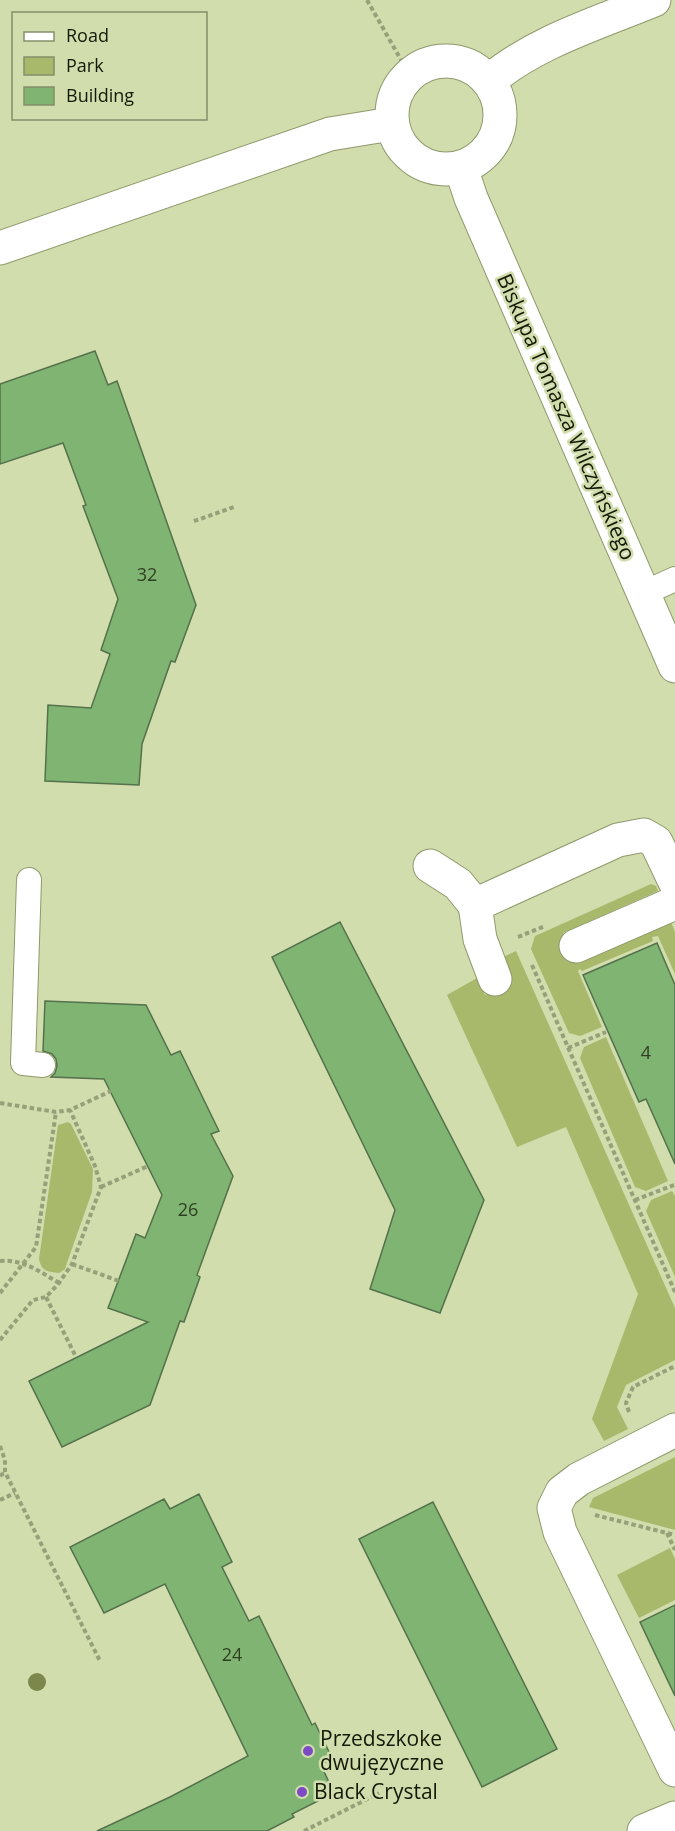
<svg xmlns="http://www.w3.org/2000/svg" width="675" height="1831" viewBox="0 0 675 1831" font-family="'Open Sans',sans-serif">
<rect width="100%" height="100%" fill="#d1ddad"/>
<g fill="#a8b96c">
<polygon points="651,884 656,886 658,891 563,933 572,947 578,963 671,922 675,932 675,974 658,936 652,937 653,941 582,971 580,969 578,971 602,1027 580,1036 569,1033 531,949 535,936"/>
<polygon points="516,951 675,1308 675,1360 626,1385 617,1407 628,1429 604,1441 592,1419 638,1294 566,1127 517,1147 447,995 477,978 485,995 509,984 499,959"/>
<polygon points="606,1037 668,1181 646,1191 635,1187 580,1058 584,1047"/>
<path d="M68,1122L71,1124L93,1169L92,1192L68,1260L65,1269L59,1273C48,1272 41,1271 39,1259L58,1125Z"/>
<polygon points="672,1191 675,1196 675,1277 646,1211 651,1200"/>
<polygon points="675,1457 675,1530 589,1507 593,1498"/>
<polygon points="670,1548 675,1559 675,1600 639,1618 617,1575"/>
</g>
<g fill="#80b472" stroke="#54714c" stroke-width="1.5">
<polygon points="95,351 108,385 117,381 196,605 175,662 171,661 142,744 139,785 45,781 48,705 91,708 110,654 101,650 118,599 83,506 86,505 63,443 0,464 0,384"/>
<polygon points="340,922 484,1200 440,1313 370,1289 395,1210 272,957"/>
<polygon points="657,943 675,985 675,1164 646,1099 639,1102 583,975"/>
<polygon points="45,1001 146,1005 171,1055 180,1051 219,1131 211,1134 233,1176 197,1275 200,1277 184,1322 180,1321 150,1405 62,1447 29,1381 148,1322 108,1308 136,1234 145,1238 162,1195 104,1079 51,1077 55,1073 57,1066 56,1059 52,1054 43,1051"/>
<polygon points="199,1494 232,1562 222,1567 249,1621 259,1616 312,1725 315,1723 332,1758 321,1765 334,1793 292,1814 294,1817 267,1831 97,1831 170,1797 248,1756 165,1584 104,1613 70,1547 164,1499 170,1509"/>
<polygon points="433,1502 557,1749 482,1787 359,1539"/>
<polygon points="675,1605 675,1696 640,1622"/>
</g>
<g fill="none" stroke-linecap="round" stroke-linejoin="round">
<g stroke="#8e996b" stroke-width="26">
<g id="lane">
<polyline points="644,593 675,579"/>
<polyline points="29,880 23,1063 43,1065"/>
</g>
</g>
<g stroke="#8e996b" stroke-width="35">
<g id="street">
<circle cx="446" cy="115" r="54"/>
<path d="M489,81C535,42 598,23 654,0"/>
<polyline points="461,168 471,198 675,666"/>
<polyline points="0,248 330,134 391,124"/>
<polyline points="430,866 458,884 475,905"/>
<polyline points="576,946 675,903"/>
<polyline points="495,979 480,939 475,905 618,840 644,835 656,842 675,882"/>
<polyline points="675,1430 579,1479 562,1492 554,1508 560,1532 675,1770"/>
<polyline points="644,1831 675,1818"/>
</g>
</g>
<g stroke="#96a079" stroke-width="4" stroke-dasharray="4.5 3" stroke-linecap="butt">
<polyline points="367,0 409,74"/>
<polyline points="194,521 234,507"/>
<polyline points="518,937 545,926"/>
<polyline points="532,965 675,1292"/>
<polyline points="568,1048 606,1032"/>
<polyline points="0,1103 56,1112 70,1110 111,1091"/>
<polyline points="101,1187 148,1166"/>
<polyline points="635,1200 674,1185"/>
<path d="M0,1261C24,1259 40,1272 59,1283"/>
<polyline points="72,1264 119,1281"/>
<polyline points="0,1293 36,1247 56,1112"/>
<polyline points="46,1297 76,1357"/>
<polyline points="0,1340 33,1300 46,1297 59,1283 72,1264 101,1187 95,1166 70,1110"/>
<polyline points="629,1412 626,1403 633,1387 675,1366"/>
<polyline points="0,1446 5,1460 5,1472 100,1661"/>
<polyline points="0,1476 5,1472"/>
<polyline points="0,1500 15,1493"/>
<polyline points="595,1515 675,1535"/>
<polyline points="667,1533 675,1550"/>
<polyline points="304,1831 379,1793"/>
</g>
<use href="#lane" stroke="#fff" stroke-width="24"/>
<use href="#street" stroke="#fff" stroke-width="33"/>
</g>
<circle fill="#7c874e" cx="37" cy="1682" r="9"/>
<g fill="#7c4ac2" stroke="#d1ddad" stroke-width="2">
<circle cx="308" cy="1751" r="6"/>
<circle cx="302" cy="1792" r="6"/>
</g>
<g text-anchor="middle" stroke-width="5" stroke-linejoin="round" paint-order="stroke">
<g font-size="18" fill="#2f3f21">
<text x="147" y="581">32</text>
<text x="646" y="1059">4</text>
<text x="188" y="1216">26</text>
<text x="232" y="1661">24</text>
</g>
<g font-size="21" fill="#141806" stroke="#d1ddad">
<text transform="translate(566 417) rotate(66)" y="7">Biskupa Tomasza Wilczyńskiego</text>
</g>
<g font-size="21" fill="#141806" stroke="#d1ddad" text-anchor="start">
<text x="320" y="1746">Przedszkoke<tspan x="320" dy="24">dwujęzyczne</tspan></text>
<text x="314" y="1799">Black Crystal</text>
</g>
</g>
<rect x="12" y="12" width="195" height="108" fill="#d1ddad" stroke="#858e6a" stroke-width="1.5"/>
<rect x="24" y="32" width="30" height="9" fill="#ffffff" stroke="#858e6a" stroke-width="1.5"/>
<text x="66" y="42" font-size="18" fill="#141806">Road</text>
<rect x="24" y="57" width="30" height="18" fill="#a8b96c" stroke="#858e6a" stroke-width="1.5"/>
<text x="66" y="72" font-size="18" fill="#141806">Park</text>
<rect x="24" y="87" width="30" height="18" fill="#80b472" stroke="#858e6a" stroke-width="1.5"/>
<text x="66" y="102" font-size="18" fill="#141806">Building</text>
</svg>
